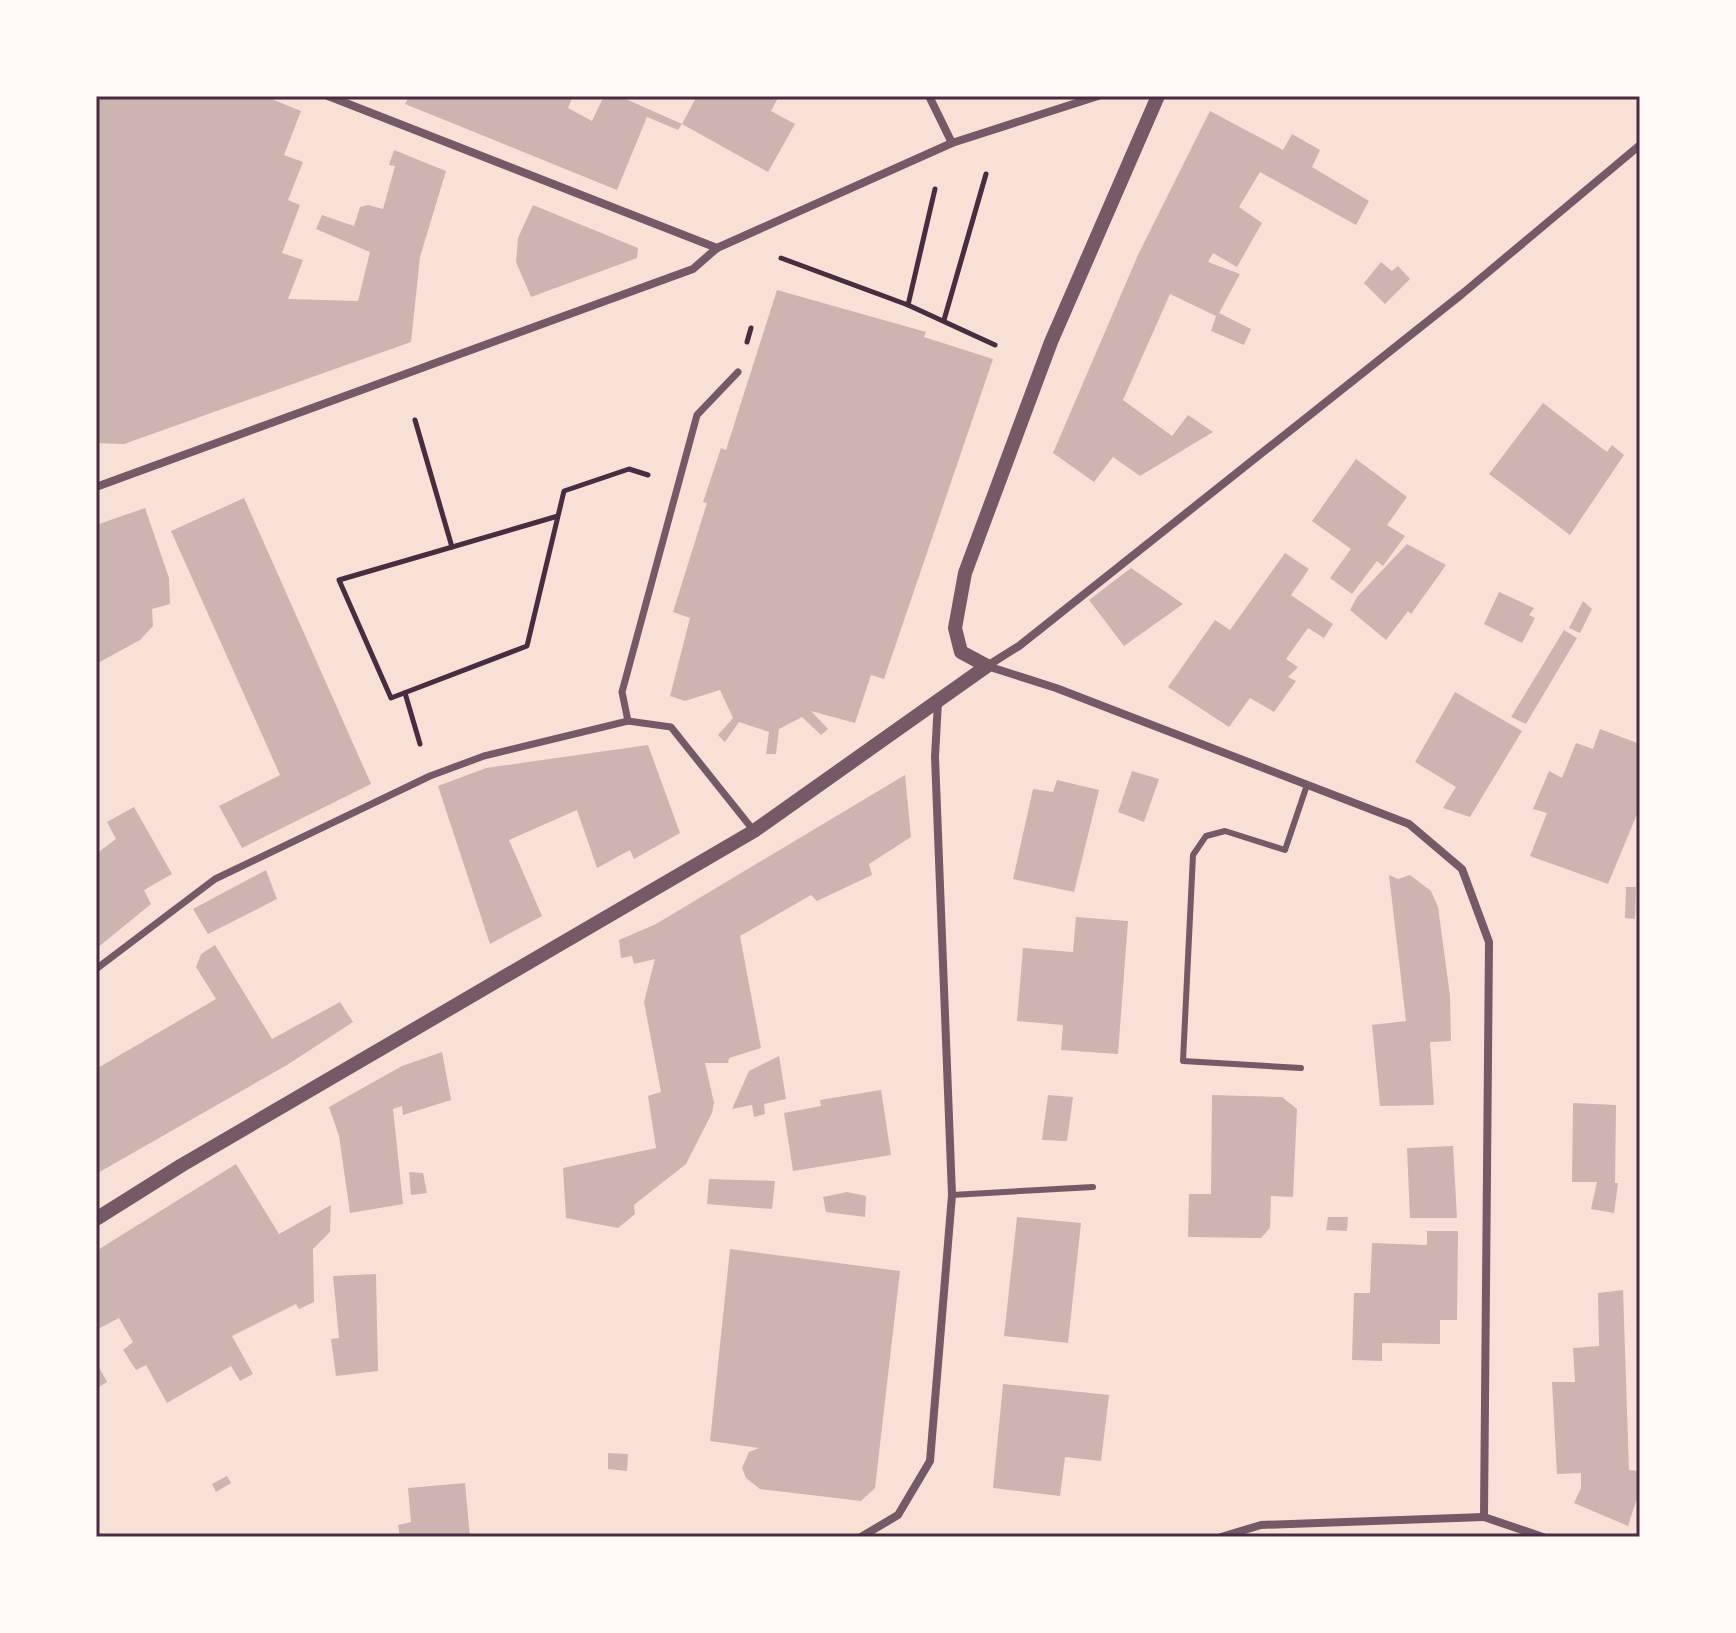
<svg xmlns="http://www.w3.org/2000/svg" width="1736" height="1633" viewBox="0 0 1736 1633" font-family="'Source Sans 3',sans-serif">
<rect width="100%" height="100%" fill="#f7e1d7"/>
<g fill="#ccb4b1">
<polygon points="96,96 264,96 301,111 284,155 303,162 288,200 300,205 282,253 303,260 288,299 358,301 370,252 316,229 322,215 354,226 360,207 368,205 383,209 395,166 389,165 394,150 446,171 420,257 411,342 124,444 96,443"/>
<polygon points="409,96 573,96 568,108 592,121 604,96 619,96 682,124 678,130 647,117 617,190 405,104"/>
<polygon points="697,96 779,96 771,111 795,124 768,172 682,124"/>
<polygon points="1210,111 1283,150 1292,134 1320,150 1312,167 1369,201 1356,225 1260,172 1239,207 1262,223 1237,267 1213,253 1208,262 1240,274 1219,313 1251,329 1244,345 1211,331 1216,316 1170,294 1123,400 1172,436 1188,415 1213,432 1140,476 1113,457 1094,482 1053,453 1138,255"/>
<polygon points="533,205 638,248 637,258 531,297 516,262 518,238"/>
<polygon points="1381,262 1392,271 1398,266 1410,279 1385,304 1364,283"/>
<polygon points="777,290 926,332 924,337 993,359 884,679 871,675 855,723 811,711 828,729 821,735 802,717 779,729 776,754 766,754 769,732 739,722 725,742 718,735 733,718 720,690 685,701 670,696 690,618 673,612 707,503 703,502 721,448 726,450"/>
<polygon points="1543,403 1607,452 1612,445 1624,455 1570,535 1489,474"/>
<polygon points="1356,459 1407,497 1387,525 1405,536 1383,566 1377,561 1352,594 1330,578 1351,549 1312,521"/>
<polygon points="244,498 371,784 242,848 219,806 280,775 171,531"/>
<polygon points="145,508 169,578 170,604 152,609 153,626 140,640 96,664 96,525"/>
<polygon points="1407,544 1446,565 1411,614 1408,611 1386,640 1350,610 1357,597"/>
<polygon points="1285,553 1309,569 1291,595 1333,624 1324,638 1308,628 1286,659 1298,667 1288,677 1296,681 1274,712 1250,698 1229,727 1168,687 1215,620 1230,630"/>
<polygon points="1131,568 1183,604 1124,646 1089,600"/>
<polygon points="1499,592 1534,608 1529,615 1535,618 1522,643 1484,624"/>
<polygon points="1583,601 1592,609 1580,633 1569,628"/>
<polygon points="1564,630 1577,638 1526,724 1511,717"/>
<polygon points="1455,692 1522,731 1470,817 1443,808 1456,787 1415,762"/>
<polygon points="1600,729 1640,744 1640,807 1608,884 1530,856 1547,813 1533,809 1549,771 1562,778 1576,743 1593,749"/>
<polygon points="648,745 680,833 634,859 630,850 597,868 577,810 509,840 542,916 490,944 438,786 486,768"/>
<polygon points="1132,771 1159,779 1144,822 1118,812"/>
<polygon points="905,775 911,837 869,864 872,875 817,901 811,895 740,936 761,1048 729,1058 728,1063 705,1063 714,1103 712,1113 686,1164 634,1205 635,1214 618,1228 566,1218 563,1168 656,1148 648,1096 661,1092 644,1002 655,959 634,964 632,956 621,958 619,940 656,924"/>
<polygon points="1057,780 1099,790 1074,892 1013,879 1033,789 1053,792"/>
<polygon points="134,807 172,874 144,890 151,904 96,949 96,854 116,839 107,822"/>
<polygon points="266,870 277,899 208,934 193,909"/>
<polygon points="1389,875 1398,879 1410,875 1431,891 1438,907 1450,996 1451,1041 1430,1042 1434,1105 1380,1106 1372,1025 1406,1021"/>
<polygon points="1626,887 1636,887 1635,919 1625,918"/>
<polygon points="1076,917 1128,921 1118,1054 1061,1050 1063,1025 1017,1021 1023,948 1073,952"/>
<polygon points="215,945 272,1039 340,1002 353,1022 287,1065 96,1174 96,1069 216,999 196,967 201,954"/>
<polygon points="442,1052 451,1100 403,1115 402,1106 393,1109 403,1204 350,1213 339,1136 329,1107 402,1066"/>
<polygon points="779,1056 786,1099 764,1104 765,1114 754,1117 752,1105 732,1109 749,1071"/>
<polygon points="881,1090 891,1155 793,1171 784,1113 821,1106 820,1100"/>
<polygon points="1048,1095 1073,1097 1067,1141 1042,1140"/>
<polygon points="1212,1095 1282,1097 1297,1109 1293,1197 1271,1196 1270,1228 1261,1238 1188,1237 1189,1194 1211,1194"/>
<polygon points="1573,1103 1616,1105 1615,1183 1618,1183 1614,1213 1591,1209 1597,1182 1572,1182"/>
<polygon points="1453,1146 1457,1218 1410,1218 1407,1148"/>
<polygon points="236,1164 279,1234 331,1205 330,1232 313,1249 314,1302 299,1309 296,1304 232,1336 253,1374 240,1381 231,1366 167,1403 146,1365 136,1370 123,1350 133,1342 119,1318 96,1330 96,1251"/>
<polygon points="409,1172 423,1173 427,1193 411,1195"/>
<polygon points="709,1179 775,1181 772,1209 707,1204"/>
<polygon points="847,1192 866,1196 865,1217 826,1212 823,1197"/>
<polygon points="1017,1217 1081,1223 1068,1343 1004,1336"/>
<polygon points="1328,1217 1348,1217 1347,1231 1326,1230"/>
<polygon points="1427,1231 1458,1231 1457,1320 1440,1320 1440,1344 1382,1343 1382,1361 1352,1360 1354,1293 1370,1293 1372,1243 1427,1245"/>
<polygon points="730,1249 900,1271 875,1488 861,1501 760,1489 746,1478 742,1468 749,1452 759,1448 710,1441"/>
<polygon points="376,1274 378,1371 336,1376 331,1339 339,1338 333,1276"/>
<polygon points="1623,1290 1629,1470 1638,1471 1638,1495 1628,1526 1574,1503 1581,1488 1581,1473 1557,1474 1552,1382 1575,1382 1573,1348 1599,1346 1598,1293"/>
<polygon points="96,1362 107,1382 96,1389"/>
<polygon points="1003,1384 1109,1395 1101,1461 1065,1457 1060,1496 993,1488"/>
<polygon points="608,1453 628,1454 627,1471 608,1469"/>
<polygon points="227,1476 231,1483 216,1492 212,1484"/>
<polygon points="465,1483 470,1537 400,1537 398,1525 411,1522 408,1488"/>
</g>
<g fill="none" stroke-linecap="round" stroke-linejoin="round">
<g stroke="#4a2c40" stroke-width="5">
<polyline points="781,258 908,305 995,345"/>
<polyline points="908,305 935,189"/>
<polyline points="944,320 986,174"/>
<polyline points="747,342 751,328"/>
<polyline points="415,420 452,547"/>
<polyline points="558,516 339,580 391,698 527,646 564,491 629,469 648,475"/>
<polyline points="405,693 420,744"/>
</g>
<g stroke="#755966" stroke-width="6">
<polyline points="1301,1068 1183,1061 1193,855 1206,836 1225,831 1285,850 1307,785"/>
<polyline points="952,1195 1093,1187"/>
</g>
<g stroke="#755966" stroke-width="7">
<polyline points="628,721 622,692 697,415 738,372"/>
<polyline points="96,969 215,879 430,776 484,756 628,721 671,727 754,831"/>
</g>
<g stroke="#755966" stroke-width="8">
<polyline points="328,96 717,248"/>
<polyline points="929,96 952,143"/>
<polyline points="96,487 693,269 717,248 952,143 1098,96"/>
<polyline points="987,666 1056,688 1409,824 1462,869 1489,942 1484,1517 1543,1537"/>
<polyline points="987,666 1019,646 1462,294 1640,145"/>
<polyline points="861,1537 898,1515 930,1461 952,1195 935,757 938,701"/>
<polyline points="1221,1537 1261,1525 1484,1517"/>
</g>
<polyline stroke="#755966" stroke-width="14" points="96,1219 182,1165 754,831 987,666 961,652 955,628 965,573 1051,342 1158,96"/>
</g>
<rect width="1736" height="1633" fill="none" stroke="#fffaf5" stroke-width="196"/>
<rect x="98" y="98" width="1540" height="1437" fill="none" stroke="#4a2c40" stroke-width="3"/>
</svg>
